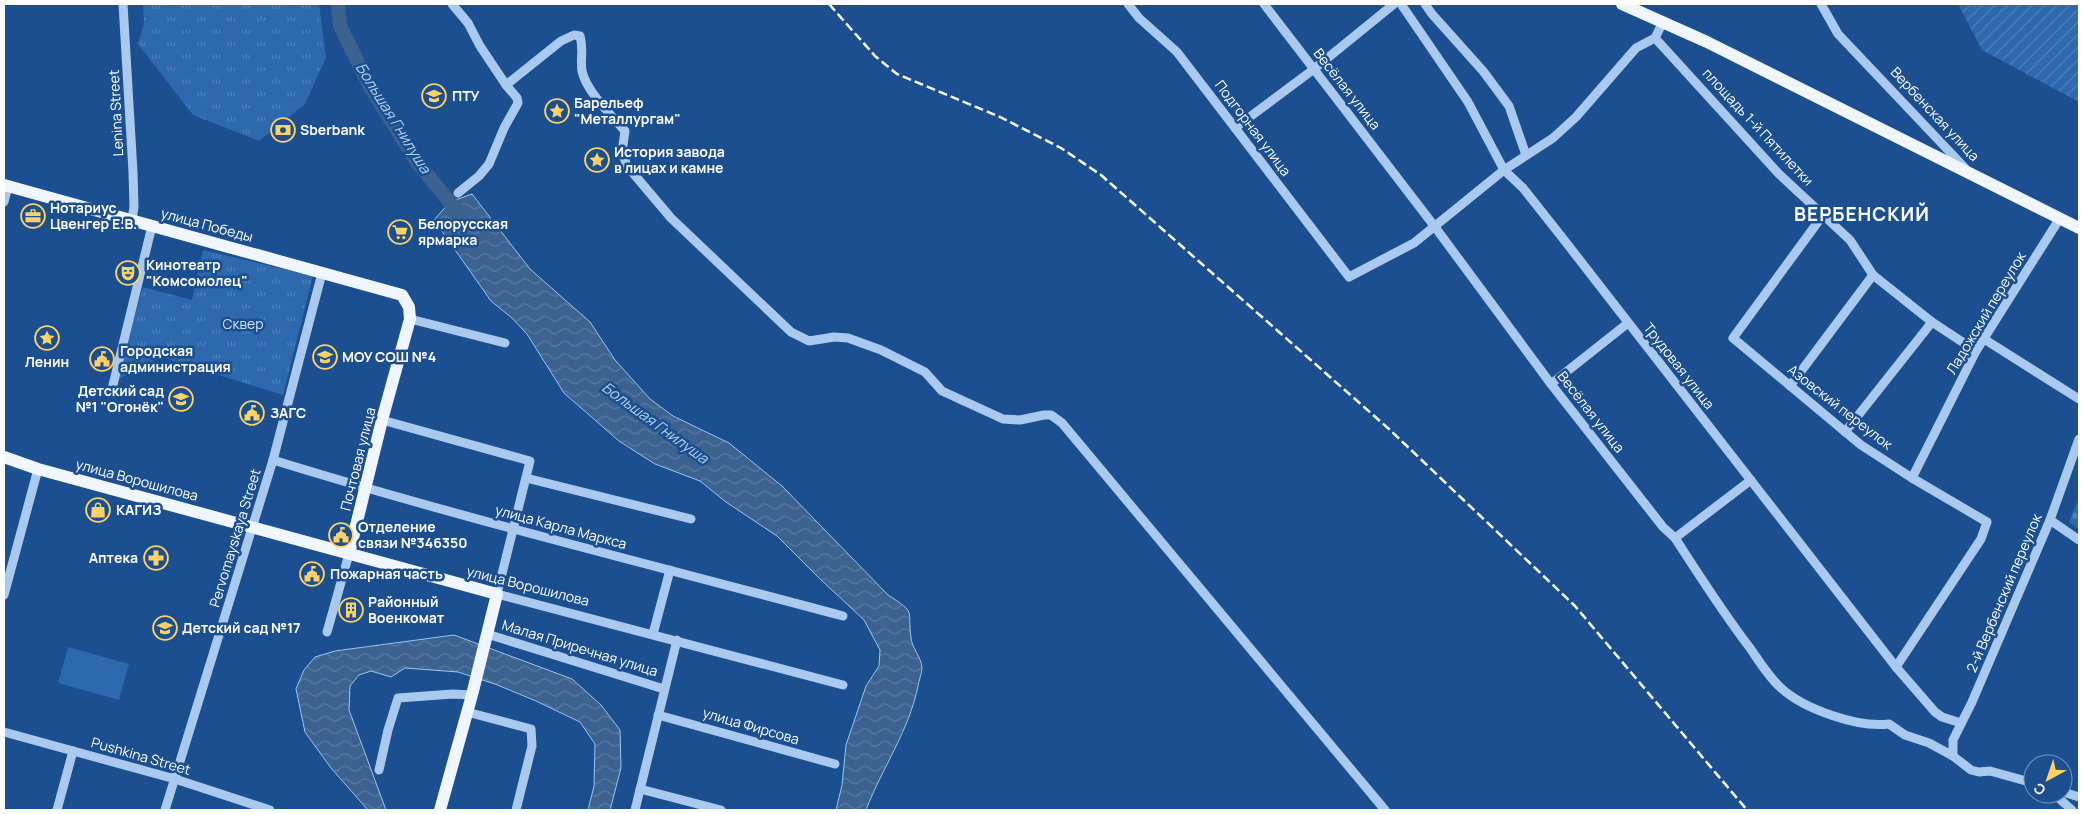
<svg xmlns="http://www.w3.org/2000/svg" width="2083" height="814" viewBox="0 0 2083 814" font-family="Manrope,sans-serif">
<defs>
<pattern id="grass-tufts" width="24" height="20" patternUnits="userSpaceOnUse" patternTransform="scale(1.25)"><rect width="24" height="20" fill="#2e69ad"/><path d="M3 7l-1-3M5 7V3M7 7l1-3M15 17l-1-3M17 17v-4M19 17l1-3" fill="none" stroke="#4d80b9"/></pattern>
<pattern id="cemetery-stones" width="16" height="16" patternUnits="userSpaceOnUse" patternTransform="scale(1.25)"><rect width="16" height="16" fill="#2e69ad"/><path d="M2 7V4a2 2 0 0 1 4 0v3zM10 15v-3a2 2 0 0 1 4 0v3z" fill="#4d80b9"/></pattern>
<pattern id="garden-furrows" width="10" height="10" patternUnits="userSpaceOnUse" patternTransform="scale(1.25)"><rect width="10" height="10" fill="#2e69ad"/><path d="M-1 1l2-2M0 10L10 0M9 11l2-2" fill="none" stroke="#4d80b9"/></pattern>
<pattern id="water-waves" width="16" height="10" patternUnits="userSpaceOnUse" patternTransform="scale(1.25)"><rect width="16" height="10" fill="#3c6290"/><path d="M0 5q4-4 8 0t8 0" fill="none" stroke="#597aa1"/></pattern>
</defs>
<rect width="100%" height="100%" fill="#1b4f8f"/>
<g fill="url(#grass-tufts)">
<polygon points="143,4 319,4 326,57 305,104 259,141 193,115 138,44 144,24"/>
<polygon points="203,250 313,276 283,395 161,357 115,381 143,287 192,300"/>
</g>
<polygon fill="url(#cemetery-stones)" points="2079,497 2079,530 2069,522"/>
<polygon fill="url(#garden-furrows)" points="1958,4 2079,4 2079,102 1982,50"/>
<polygon fill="#2e69ad" points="68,647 129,664 119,700 58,683"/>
<g fill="url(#water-waves)" stroke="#9cc4f0">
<path d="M472,194L530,269L590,322L615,360L650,399L673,416L729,443L782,486L888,595C917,614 907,608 911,638C912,648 921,657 922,667C922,673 919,680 918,686C909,731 882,768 866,810H836L842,785L846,745L866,686L879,666L880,650L864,620L818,577L777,536L726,502L700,481L655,464L619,441L564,393L527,334L512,318L491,301L434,220L450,202Z"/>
<polygon points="454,635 572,679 601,705 620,730 621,768 610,810 588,810 594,786 595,744 580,722 536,701 495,684 458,672 405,668 391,677 371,671 359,675 350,686 349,710 386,810 368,810 331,768 305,732 296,689 304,670 315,657 335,651"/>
</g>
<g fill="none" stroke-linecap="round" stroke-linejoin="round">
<polyline stroke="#3c6290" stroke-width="14" points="338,4 340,26 369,85 417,162 462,217"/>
<g stroke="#a9c9ee" stroke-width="9">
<polyline points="123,4 133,172 134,207 132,220"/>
<polyline points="452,4 468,23 480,46 506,85 517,98 518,103 504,128 489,164 479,176 458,193"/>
<polyline points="1128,4 1139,18 1177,52 1349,277 1414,243 1504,170 1553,138 1576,117 1636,48 1655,38 1663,22"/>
<path d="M1264,4L1435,227L1551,384L1663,527L1675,538C1699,575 1723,613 1750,648C1759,661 1768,676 1780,687C1803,709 1858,728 1889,724L1905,735L1929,743L1953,756L1971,770L1979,772L1990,771L2033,783"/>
<polyline points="1401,4 1468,102 1504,170 1523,188 1561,236 1896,667 1935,712 1942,717 1961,723"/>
<polyline points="1425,4 1432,14 1483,71 1509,106 1526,155"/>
<polyline points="1821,4 1838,34 1965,168"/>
<polyline points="1655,38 1779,174 1850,240 1873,275 1932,322 1976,351"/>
<path d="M506,85L561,41L574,35L580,36C584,50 580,58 582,71C586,91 612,116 625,131L622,152L627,166L671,218L791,332L809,341L834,337L848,338L881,350L925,372L942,391L1003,419L1020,420L1044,415H1051L1062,423L1385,810"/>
<polyline points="1235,128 1314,69 1394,4"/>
<polyline points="4,202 8,186"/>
<polyline points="1823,215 1733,338 1861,445 1912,478 1987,522 1981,539 1896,667"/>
<polyline points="410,319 505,343"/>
<polyline points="1984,339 2079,399"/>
<polyline points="1551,384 1628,323"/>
<polyline points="1790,386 1873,275"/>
<polyline points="111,393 152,226"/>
<polyline points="382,420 530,461 497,594 843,685"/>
<polyline points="1845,432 1932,322"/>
<path d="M273,460C461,518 653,565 843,616"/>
<polyline points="526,478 691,519"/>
<polyline points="1912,478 1976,351 2060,218"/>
<polyline points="2050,520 2079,540"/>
<polyline points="1675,538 1751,480"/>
<polyline points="4,595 38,469"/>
<polyline points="327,632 349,554"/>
<polyline points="487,634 664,689"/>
<polyline points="653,634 670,570"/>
<polyline points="467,712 531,729 532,746 516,810"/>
<polyline points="658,715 835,764"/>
<polyline points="4,732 175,779 270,810"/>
<polyline points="1953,756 1953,740 1972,702 2050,520 2079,439"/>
<polyline points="379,770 388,730 398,698 453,694 472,695"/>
<polyline points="640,789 721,810"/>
<polyline points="2063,792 2079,797"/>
<polyline points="2054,794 2072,810"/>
<polyline points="57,810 73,751"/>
<polyline points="165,810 273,460 322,273"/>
<polyline points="635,810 677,640"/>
</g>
<g stroke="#f0f6ff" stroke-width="12">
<polyline points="1622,4 1707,42 2079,228"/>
<polyline points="4,185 402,295 409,307 410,319 382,420 349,554"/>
<polyline points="4,457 38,469 497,594 472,695 440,810"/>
</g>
<polyline stroke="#fff" stroke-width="2.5" stroke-dasharray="9 4" stroke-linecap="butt" points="829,4 875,56 897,74 1000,117 1061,148 1101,175 1389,429 1575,606 1747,810"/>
</g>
<defs>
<g id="university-ring" transform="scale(1.25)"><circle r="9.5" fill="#1b4f8f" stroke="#ffd166" stroke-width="1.5"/><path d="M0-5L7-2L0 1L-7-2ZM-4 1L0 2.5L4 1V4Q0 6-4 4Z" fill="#ffd166"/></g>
<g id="sight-ring" transform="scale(1.25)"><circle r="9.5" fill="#1b4f8f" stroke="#ffd166" stroke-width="1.5"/><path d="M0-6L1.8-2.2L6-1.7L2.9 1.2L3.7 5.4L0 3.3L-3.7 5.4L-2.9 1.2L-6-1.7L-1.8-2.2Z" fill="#ffd166"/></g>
<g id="bank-ring" transform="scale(1.25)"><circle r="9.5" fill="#1b4f8f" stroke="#ffd166" stroke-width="1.5"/><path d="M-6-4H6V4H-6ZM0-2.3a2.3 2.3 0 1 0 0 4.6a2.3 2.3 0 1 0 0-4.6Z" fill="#ffd166"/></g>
<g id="office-ring" transform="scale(1.25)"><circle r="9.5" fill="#1b4f8f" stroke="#ffd166" stroke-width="1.5"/><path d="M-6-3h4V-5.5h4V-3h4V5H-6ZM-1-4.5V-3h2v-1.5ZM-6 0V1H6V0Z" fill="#ffd166"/></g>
<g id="supermarket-ring" transform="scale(1.25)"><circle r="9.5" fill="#1b4f8f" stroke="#ffd166" stroke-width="1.5"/><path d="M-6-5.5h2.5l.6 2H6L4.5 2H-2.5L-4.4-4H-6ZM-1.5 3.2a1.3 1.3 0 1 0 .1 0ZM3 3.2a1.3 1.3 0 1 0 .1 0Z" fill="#ffd166"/></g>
<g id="theatre-ring" transform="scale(1.25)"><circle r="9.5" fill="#1b4f8f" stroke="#ffd166" stroke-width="1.5"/><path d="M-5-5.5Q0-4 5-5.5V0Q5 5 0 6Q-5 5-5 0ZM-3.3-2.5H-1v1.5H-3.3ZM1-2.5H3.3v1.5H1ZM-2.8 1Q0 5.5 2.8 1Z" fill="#ffd166"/></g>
<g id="school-ring" transform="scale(1.25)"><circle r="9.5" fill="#1b4f8f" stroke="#ffd166" stroke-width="1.5"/><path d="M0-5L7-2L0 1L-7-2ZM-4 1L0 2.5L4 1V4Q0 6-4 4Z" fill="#ffd166"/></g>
<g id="civic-ring" transform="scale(1.25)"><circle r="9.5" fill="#1b4f8f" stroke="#ffd166" stroke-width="1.5"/><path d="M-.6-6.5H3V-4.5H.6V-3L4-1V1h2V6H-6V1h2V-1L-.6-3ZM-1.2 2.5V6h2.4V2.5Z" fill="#ffd166"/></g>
<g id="shop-ring" transform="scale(1.25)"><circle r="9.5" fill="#1b4f8f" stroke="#ffd166" stroke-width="1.5"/><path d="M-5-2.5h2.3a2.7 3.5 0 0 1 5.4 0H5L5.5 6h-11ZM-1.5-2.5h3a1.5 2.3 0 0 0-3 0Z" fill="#ffd166"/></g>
<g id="pharmacy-ring" transform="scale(1.25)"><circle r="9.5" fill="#1b4f8f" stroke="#ffd166" stroke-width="1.5"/><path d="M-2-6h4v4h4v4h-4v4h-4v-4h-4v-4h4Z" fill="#ffd166"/></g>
<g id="building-ring" transform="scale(1.25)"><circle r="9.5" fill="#1b4f8f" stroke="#ffd166" stroke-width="1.5"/><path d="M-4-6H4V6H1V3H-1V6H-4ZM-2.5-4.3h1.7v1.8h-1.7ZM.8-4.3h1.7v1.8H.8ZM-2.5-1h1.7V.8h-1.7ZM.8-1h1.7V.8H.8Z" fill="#ffd166"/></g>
</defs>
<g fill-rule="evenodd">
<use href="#university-ring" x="434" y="96"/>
<use href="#sight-ring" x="557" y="111"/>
<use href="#bank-ring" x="283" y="130"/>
<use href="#sight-ring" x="597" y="160"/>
<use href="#office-ring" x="33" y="216"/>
<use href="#supermarket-ring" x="400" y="232"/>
<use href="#theatre-ring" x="128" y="273"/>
<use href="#sight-ring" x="47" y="338"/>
<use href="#school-ring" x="325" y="357"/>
<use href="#civic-ring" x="102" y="359"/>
<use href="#school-ring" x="181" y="399"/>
<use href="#civic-ring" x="252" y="413"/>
<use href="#shop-ring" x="98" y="510"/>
<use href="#civic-ring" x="341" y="535"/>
<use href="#pharmacy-ring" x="156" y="558"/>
<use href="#civic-ring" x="312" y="574"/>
<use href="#building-ring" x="351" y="610"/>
<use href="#school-ring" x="165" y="628"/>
</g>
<g text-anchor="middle" stroke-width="5" stroke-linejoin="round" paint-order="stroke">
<g font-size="14" fill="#fff" stroke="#1b4f8f">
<text transform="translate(1347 89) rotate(52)" y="5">Весёлая улица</text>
<text transform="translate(116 113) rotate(-93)" y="5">Lenina Street</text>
<text transform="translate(1935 114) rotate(47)" y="5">Вербенская улица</text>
<text transform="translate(1758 127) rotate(47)" y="5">площадь 1-й Пятилетки</text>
<text transform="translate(1253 128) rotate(53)" y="5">Подгорная улица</text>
<text transform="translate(207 225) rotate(15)" y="5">улица Победы</text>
<text transform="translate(1986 313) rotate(-59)" y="5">Ладожский переулок</text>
<text transform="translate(1679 366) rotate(52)" y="5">Трудовая улица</text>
<text transform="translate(1840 407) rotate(38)" y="5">Азовский переулок</text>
<text transform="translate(1591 412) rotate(52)" y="5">Весёлая улица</text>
<text transform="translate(358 459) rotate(-76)" y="5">Почтовая улица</text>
<text transform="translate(137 480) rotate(15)" y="5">улица Ворошилова</text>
<text transform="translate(561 527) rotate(15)" y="5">улица Карла Маркса</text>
<text transform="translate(235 538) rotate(-73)" y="5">Pervomayskaya Street</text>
<text transform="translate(528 586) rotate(14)" y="5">улица Ворошилова</text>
<text transform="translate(2004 593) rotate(-67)" y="5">2-й Вербенский переулок</text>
<text transform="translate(580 648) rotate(17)" y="5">Малая Приречная улица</text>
<text transform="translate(751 726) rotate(16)" y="5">улица Фирсова</text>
<text transform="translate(141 756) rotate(16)" y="5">Pushkina Street</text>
</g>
<g font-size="14" font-weight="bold" fill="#fff" stroke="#1b4f8f" text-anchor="start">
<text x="452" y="101">ПТУ</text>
<text x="574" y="108">Барельеф<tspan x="574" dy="16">"Металлургам"</tspan></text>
<text x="300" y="135">Sberbank</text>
<text x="614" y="157">История завода<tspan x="614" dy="16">в лицах и камне</tspan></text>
<text x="50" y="213">Нотариус<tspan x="50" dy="16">Цвенгер Е.В.</tspan></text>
<text x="418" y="229">Белорусская<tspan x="418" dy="16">ярмарка</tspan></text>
<text x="146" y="270">Кинотеатр<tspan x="146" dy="16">"Комсомолец"</tspan></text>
<text x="120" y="356">Городская<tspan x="120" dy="16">администрация</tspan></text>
<text x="342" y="362">МОУ СОШ №4</text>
<text x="47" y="367" text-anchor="middle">Ленин</text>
<text x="164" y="396" text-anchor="end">Детский сад<tspan x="164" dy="16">№1 "Огонёк"</tspan></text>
<text x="270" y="418">ЗАГС</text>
<text x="116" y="515">КАГИЗ</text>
<text x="358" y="532">Отделение<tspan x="358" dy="16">связи №346350</tspan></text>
<text x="138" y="563" text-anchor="end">Аптека</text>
<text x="330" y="579">Пожарная часть</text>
<text x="368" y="607">Районный<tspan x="368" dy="16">Военкомат</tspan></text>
<text x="182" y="633">Детский сад №17</text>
</g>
<g font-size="14" fill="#cfe3fa" stroke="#1b4f8f">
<text x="243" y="329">Сквер</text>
</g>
<g font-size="15" font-style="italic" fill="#b5d3f5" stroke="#1b4f8f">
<text transform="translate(393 118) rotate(58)" y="5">Большая Гнилуша</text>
<text transform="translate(655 423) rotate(36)" y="5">Большая Гнилуша</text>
</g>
<g font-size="19" font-weight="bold" letter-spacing="1" fill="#fff" stroke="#1b4f8f">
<text x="1862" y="221">ВЕРБЕНСКИЙ</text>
</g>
</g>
<rect width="2083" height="814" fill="none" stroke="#ffffff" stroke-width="10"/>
<g transform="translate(2048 779) rotate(220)"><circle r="24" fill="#1b4f8f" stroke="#7695bc"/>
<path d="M0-4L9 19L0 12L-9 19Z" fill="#ffd166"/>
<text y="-8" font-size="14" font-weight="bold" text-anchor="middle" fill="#ffffff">С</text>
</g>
</svg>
